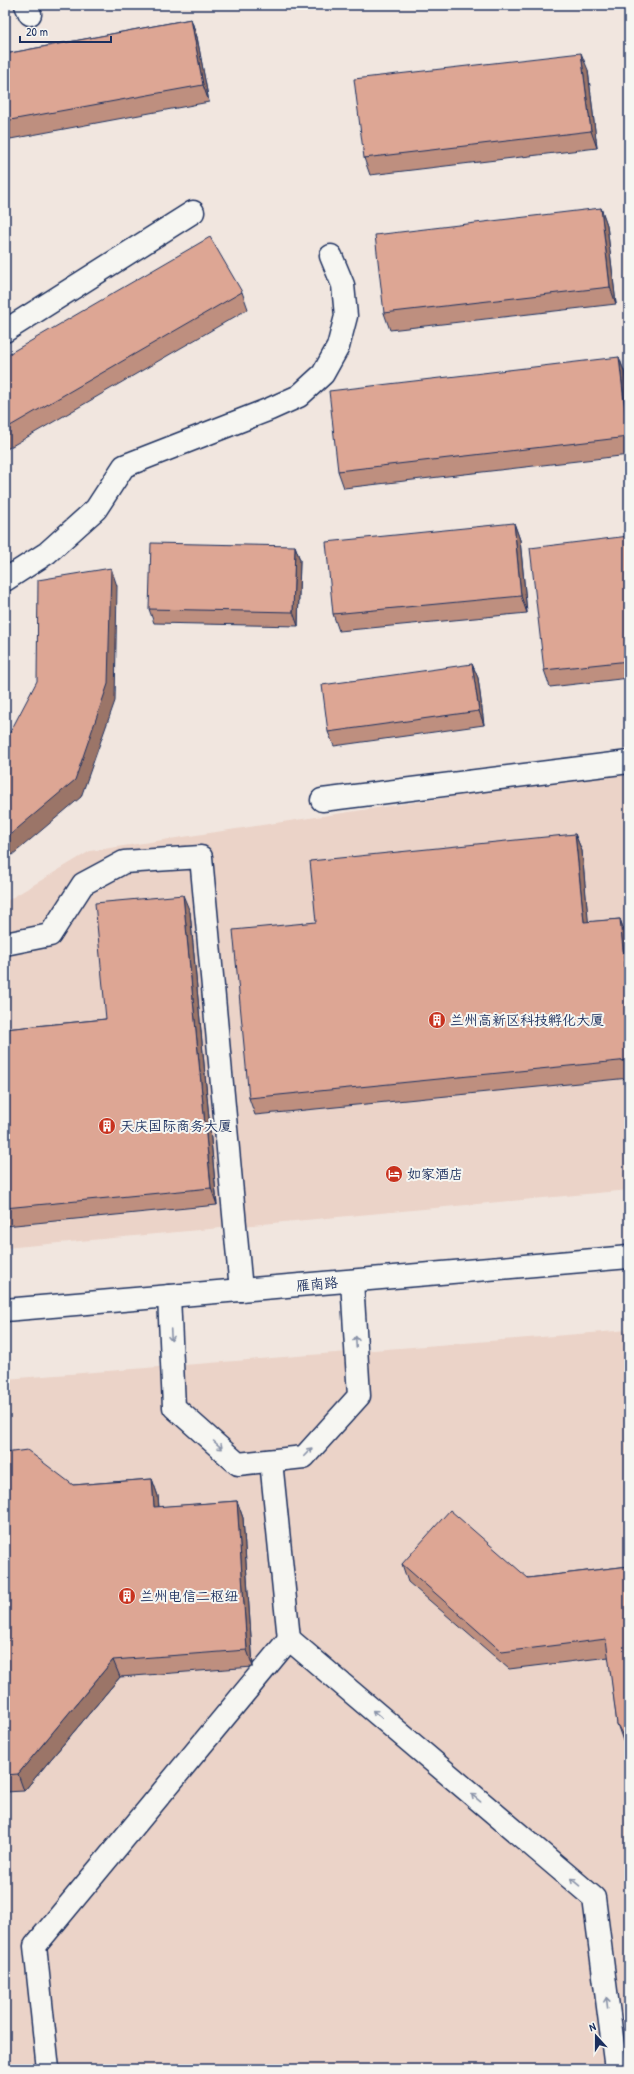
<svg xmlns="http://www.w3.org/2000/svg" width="634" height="2074" viewBox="0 0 634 2074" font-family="'Patrick Hand','LXGW WenKai TC',sans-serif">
<rect width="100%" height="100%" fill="#f1e6df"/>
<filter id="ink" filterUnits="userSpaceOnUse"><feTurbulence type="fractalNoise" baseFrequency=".025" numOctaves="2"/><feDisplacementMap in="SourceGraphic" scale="8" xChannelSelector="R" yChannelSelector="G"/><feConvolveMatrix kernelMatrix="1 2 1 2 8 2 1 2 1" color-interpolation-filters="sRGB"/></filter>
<g filter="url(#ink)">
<g fill="#ebd3c8">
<polygon points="629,770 629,1190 5,1248 5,902 90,851"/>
<polygon points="629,1330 629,2069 5,2069 5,1379"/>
</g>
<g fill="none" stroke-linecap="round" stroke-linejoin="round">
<g stroke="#1b2f5e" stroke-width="25">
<g id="minor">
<polyline points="26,5 30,14"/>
<polyline points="5,331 193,212"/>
<polyline points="5,580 47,553 96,509 124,466 270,409 299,396 323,374 338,347 346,316 343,285 331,256"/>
<polyline points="322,800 629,762"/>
<polyline points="5,944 50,935 83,884 124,862 201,857 241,1290"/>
<polyline points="169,1296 174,1407 238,1464 304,1457 359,1396 352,1281"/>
<polyline points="271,1461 289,1639"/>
<polyline points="48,2069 35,1946 289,1639 594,1898 616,2069"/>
</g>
</g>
<g stroke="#1b2f5e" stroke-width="25">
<polyline id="major" points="5,1310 629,1257"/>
</g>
<use href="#minor" stroke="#f6f6f2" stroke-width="22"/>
<use href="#major" stroke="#f6f6f2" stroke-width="22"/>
</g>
<g fill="#be8f7f" stroke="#1b2f5e">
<polygon points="300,5 336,5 301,9"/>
<polygon points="191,19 197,37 209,102 5,140 5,54"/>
<polygon points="588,70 597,148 370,175 364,158"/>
<polygon points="601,208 607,225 616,304 390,330 384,313"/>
<polygon points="242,292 248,309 5,450 5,356"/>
<polygon points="619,357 625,374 629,406 629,455 344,488 338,471"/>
<polygon points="514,523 520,540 527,613 339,631 333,614"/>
<polygon points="629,536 629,678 550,687 544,670"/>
<polygon points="295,546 300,560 298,626 154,623 149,609"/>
<polygon points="472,664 478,678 484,725 334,746 328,732"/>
<polygon points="575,834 582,851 588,922 620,919 626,936 629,963 629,1078 255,1115 249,1098 316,922"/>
<polygon points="190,912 217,1205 5,1226 5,1029 106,1019"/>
<polygon points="5,1453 73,1485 152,1479 158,1496 159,1507 237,1501 243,1518 253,1667 120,1677 24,1791 5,1792"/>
<polygon points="402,1564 528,1578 629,1566 629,1753 623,1741 617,1724 609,1657 509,1669 408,1582"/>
</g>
<g fill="#9b7468" stroke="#1b2f5e">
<polygon points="191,19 197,37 209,102 203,85"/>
<polygon points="581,53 588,70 597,148 591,131"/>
<polygon points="601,208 607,225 616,304 610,287"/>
<polygon points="619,357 625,374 629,406 629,439"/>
<polygon points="514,523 520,540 527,613 521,596"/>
<polygon points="295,546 300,560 298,626 293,612"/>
<polygon points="111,568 117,586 115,701 81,797 5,861 5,839"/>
<polygon points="472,664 478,678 484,725 479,711"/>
<polygon points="575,834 582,851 590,940 584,922"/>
<polygon points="183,895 190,912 217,1205 211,1188"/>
<polygon points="620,919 626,936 629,963 629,1010"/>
<polygon points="152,1479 158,1496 160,1524 154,1507"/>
<polygon points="237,1501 243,1518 253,1667 247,1650"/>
<polygon points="113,1660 120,1677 24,1791 18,1774"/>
</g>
<g fill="#dda694" stroke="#1b2f5e">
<polygon points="191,19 203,85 5,121 5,54"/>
<polygon points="581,53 591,131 364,158 354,79"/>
<polygon points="601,208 610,287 384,313 375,235"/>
<polygon points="210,237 242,292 5,429 5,356"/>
<polygon points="619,357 628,437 338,471 329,391"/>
<polygon points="514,523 521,596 333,614 326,542"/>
<polygon points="629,536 629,661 544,670 530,548"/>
<polygon points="151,543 295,546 293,612 149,609"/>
<polygon points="111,568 108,684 75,780 5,839 5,742 37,681 38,580"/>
<polygon points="472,664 479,711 328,732 322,685"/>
<polygon points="575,834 584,922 620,919 629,1010 629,1060 249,1098 233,930 316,922 310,861"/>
<polygon points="183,895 211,1188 5,1208 5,1029 106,1019 95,903"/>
<polygon points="27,1450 73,1485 152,1479 154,1507 237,1501 247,1650 113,1660 18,1774 5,1775 5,1453"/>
<polygon points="450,1510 528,1578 629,1566 629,1744 625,1740 617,1724 606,1639 502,1652 402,1564"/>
</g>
<defs><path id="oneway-shaft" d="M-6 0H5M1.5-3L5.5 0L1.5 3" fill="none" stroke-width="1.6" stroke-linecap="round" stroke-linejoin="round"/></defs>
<g stroke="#8892a8">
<use href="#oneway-shaft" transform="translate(171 1335) rotate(87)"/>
<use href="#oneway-shaft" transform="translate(356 1342) rotate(-93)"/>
<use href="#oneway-shaft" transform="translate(218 1445) rotate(42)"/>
<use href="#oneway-shaft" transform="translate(308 1452) rotate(-46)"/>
<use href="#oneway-shaft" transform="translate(377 1714) rotate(-140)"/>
<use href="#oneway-shaft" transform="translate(476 1798) rotate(-140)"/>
<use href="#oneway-shaft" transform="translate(575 1882) rotate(-140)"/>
<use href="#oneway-shaft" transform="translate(607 2003) rotate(-97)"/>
</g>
</g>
<defs>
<g id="building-disc" transform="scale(0.9)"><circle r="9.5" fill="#c8321e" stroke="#f6f6f2"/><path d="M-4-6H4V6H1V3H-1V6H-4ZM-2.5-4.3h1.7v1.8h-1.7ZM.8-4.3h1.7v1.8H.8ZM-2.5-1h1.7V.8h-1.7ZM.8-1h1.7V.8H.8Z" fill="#fff"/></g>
<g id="hotel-disc" transform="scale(0.9)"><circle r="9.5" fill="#c8321e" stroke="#f6f6f2"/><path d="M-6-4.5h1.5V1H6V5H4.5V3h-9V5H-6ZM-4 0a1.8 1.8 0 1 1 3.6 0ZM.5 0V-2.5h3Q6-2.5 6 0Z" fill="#fff"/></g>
</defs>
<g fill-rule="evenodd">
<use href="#building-disc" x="437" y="1020"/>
<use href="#building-disc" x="107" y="1126"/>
<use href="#hotel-disc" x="394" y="1174"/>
<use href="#building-disc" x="127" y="1596"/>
</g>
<g text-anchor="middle" stroke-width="4" stroke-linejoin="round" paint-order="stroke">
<g font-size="14" fill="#1b2f5e" stroke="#f6f6f2" text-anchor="start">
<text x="450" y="1025">兰州高新区科技孵化大厦</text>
<text x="120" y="1131">天庆国际商务大厦</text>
<text x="407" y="1179">如家酒店</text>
<text x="140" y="1601">兰州电信二枢纽</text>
</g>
<g font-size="14" fill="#1b2f5e" stroke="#f6f6f2">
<text transform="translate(317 1284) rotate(-5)" y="5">雁南路</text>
</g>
</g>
<rect width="634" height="2074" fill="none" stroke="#f6f6f2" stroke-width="20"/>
<rect x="10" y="10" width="614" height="2054" fill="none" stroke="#1b2f5e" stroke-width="1.5" filter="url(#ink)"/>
<g transform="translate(596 2036) rotate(339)" stroke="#f6f6f2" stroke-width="3" paint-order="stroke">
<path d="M0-3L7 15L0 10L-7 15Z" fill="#1b2f5e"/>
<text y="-6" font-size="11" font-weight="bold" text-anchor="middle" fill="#1b2f5e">N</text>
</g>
<path d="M20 36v6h91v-6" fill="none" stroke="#1b2f5e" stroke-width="2"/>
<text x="26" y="36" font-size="12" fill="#1b2f5e" stroke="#f6f6f2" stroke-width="3" paint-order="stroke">20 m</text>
</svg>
